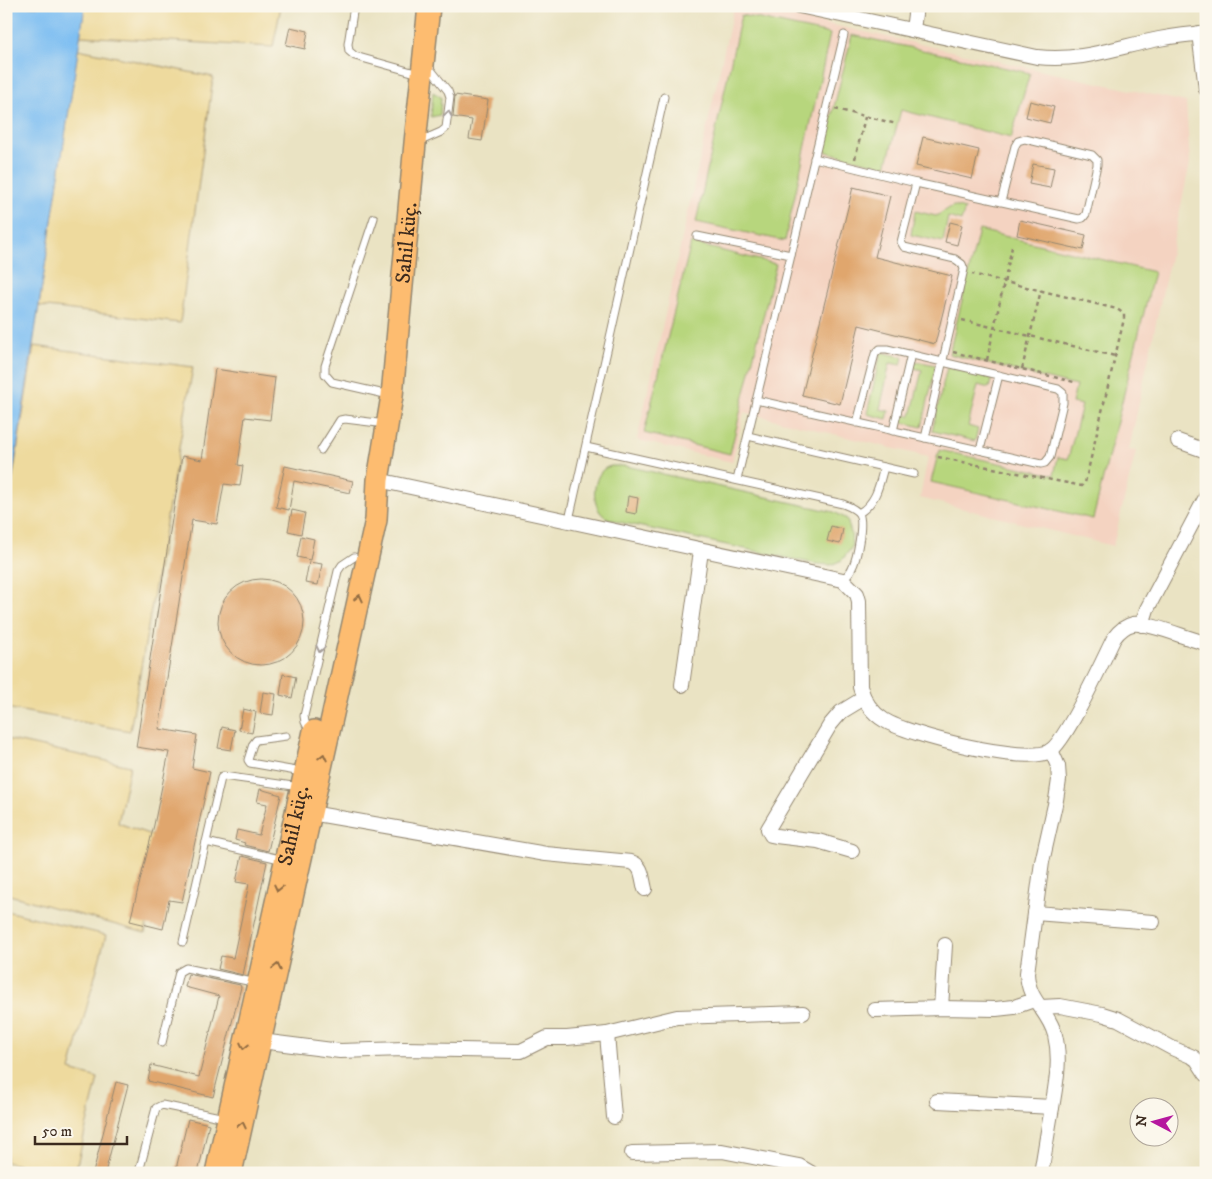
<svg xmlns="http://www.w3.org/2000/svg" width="1212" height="1179" viewBox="0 0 1212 1179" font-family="'IM FELL DW Pica',serif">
<rect width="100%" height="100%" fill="#fbf7ec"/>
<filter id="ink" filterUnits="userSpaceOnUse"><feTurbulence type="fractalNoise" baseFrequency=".02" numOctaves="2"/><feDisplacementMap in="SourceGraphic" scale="10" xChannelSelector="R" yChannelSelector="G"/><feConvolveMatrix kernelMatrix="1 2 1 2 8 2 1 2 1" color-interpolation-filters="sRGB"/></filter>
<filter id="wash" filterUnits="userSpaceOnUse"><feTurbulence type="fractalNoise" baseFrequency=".0096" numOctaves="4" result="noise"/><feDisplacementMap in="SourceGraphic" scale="20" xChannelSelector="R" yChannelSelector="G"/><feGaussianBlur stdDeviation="1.12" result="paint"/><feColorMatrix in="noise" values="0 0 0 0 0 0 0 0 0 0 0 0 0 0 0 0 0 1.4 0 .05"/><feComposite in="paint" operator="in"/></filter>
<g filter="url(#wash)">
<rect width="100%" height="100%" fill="#eae3c3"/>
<polygon fill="#f4d3c1" points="734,6 745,6 1186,102 1190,163 1129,450 1136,451 1113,546 920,498 928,457 744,412 732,462 637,440"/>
<g fill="#b7d67d" stroke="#79804e">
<polygon points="741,15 830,34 785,241 696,222"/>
<polygon points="852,35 1030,73 1011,138 901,110 886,167 823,151"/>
<polygon points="433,92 441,97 440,115 431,117"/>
<polygon points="953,206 965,209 961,221 948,217 943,242 911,235 915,211 936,216"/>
<polygon points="979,230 1154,272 1093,519 931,482 939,450 1054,475 1058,457 1068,459 1082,405 1072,403 1076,386 949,354"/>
<polygon points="691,243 776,264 730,454 644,433"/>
<polygon points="881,352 903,357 901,365 890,363 880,409 889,411 887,419 867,414"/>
<polygon points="915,361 936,365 922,427 901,422 903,414 911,416 922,370 914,368"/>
<polygon points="947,367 992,378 989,388 978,385 968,426 978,429 975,441 932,431"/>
<path d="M611,466H626L834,512L847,519L851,533L852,547L842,560L831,565L816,564L619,522C614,520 608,519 604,516C592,507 592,484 601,472C603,469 607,467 611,466Z"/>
</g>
<g fill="#eeda9e" stroke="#94825e">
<polygon points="85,6 281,6 273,47 80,36"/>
<polygon points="78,49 213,77 180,323 39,306"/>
<polygon points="34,346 193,367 130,731 6,708 6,520"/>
<polygon points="6,739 130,766 118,823 165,840 145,933 6,894"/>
<polygon points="6,911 106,935 70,1070 98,1078 75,1173 50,1173 6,1162"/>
</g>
<polygon fill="#7dbef2" stroke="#5c7488" points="6,6 85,6 6,520"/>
<g id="blocks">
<g fill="#e0a66d">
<polygon points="290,27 308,31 305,49 286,45"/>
<polygon points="455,95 488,100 482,141 469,139 472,120 453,117"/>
<polygon points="1030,101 1054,107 1050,123 1026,117"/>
<polygon points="923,137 979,150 972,179 916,166"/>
<polygon points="1033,164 1054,168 1050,188 1029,184"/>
<polygon points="853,187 890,196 875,257 952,276 935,344 859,325 840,404 802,395"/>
<polygon points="1020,220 1086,235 1083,250 1017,235"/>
<polygon points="950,222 962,225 957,245 945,242"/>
<polygon points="215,369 275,378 270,420 245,417 238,465 243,466 240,486 224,484 217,524 192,520 159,729 197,735 192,768 210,772 182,902 169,900 163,929 130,921 154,825 169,752 136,747 182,456 202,460"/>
<polygon points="285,466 353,481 350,493 294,481 289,510 276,507"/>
<polygon points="628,496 638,498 636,514 626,512"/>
<polygon points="292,510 305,513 301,534 288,531"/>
<polygon points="831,526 843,529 840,544 827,541"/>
<polygon points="301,536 314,539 310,560 297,557"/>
<polygon points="309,562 322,564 318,585 305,583"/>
<circle cx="261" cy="622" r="43"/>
<polygon points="283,674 296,677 292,698 280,695"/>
<polygon points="263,692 276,694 273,715 260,713"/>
<polygon points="243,709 256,712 252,733 239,730"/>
<polygon points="222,727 235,730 231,750 218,748"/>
<polygon points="260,789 281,795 268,851 244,845 245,843 235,840 237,830 259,835 267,804 257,802"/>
<polygon points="242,856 267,862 243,975 218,969 221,956 233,958 249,884 236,882"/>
<polygon points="188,974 240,985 241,987 213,1097 148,1081 151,1065 199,1077 219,996 185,987"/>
<polygon points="116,1082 128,1085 105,1173 93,1173"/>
<polygon points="188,1119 209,1124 198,1173 175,1173"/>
</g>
</g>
</g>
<g filter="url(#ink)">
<use href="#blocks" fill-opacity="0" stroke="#928670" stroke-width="1"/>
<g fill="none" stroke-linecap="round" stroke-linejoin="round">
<g stroke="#928670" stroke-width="9">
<g id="service">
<polyline points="354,6 348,44 349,51 355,56 419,74"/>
<polyline points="418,142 441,132 446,128 450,97 448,91 428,66"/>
<polyline points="814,158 916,183 901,242 904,247 955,259 962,264 964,269 925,438"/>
<polyline points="916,183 1079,219 1083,218 1086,214 1097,165 1097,160 1092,155 1025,139 1018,141 1015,146 1001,202"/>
<polyline points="374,218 325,366 325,374 332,382 389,395"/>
<polyline points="697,236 791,255"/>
<polyline points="756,400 1041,464 1045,463 1050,457 1063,403 1063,393 1058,389 887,349 880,349 875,354 857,423"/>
<polyline points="893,431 911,354"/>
<polyline points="748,436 914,474"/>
<path d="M586,447L843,504C848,506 856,509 859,514C864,523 857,559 852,568C850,573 846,576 843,580"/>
<polyline points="321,450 340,420 345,419 386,424"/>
<polyline points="980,450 999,375"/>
<polyline points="737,480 844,35"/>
<path d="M859,513C876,503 879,486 884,467"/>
<polyline points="569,520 664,97"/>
<polyline points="310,732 305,722 304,716 338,571 342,565 354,557"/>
<polyline points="286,736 256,740 253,744 248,760 250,763 302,772"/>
<polyline points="206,842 221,778 223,776 300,787"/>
<polyline points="183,942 206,842 284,860"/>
<polyline points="162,1043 179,972 186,968 257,983"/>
<polyline points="140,1168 156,1108 162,1105 225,1118"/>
</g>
</g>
<g stroke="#928670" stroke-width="16">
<g id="minor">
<path d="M799,6L1037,57C1083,62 1116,47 1159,39C1175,36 1190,34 1206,33"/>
<polyline points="913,30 916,6"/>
<polyline points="1199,33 1206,89"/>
<polyline points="1178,441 1206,451"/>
<path d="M378,480L843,580L857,594L859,601L860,687C864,701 871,712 884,720C908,735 1027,765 1050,751C1067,740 1103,660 1114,638C1119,631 1124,626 1133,624C1150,622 1187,639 1206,643"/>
<polyline points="1142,625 1147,609 1206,497"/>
<polyline points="682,685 701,551"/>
<path d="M311,813L546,854L631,862C643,865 642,879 645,889"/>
<polyline points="852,851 818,841 776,836 771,835 768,829 830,725 841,712 864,698"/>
<polyline points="1035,913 1153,922"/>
<polyline points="1041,1007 1060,1006 1102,1014 1118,1019 1172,1048 1193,1057 1197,1060 1206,1074"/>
<polyline points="941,1008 945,945"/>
<polyline points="875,1010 941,1008 996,1009 1014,1007 1034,1000"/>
<polyline points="607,1034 614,1117"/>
<polyline points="261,1041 340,1051 404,1049 521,1051 547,1038 567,1038 607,1034 677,1017 803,1013"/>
<polyline points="937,1101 1052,1107"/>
<polyline points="632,1153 722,1151 799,1166 811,1173"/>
<path d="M1041,1173C1045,1151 1048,1129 1052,1108C1056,1083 1061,1060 1055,1035C1048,1009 1028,1002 1027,973L1042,862L1056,800L1059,780L1058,766L1051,750"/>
</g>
</g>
<g stroke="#928670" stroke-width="24">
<g id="primary">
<path id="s1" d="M216,1173L314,731"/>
<path id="s2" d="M231,1173L376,520L378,480L392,396L415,143L429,6"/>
</g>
</g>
<g stroke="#928670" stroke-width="2.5" stroke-dasharray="4 4" stroke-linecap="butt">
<polyline points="835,109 897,124"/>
<polyline points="855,159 865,117"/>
<polyline points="962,320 1115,356"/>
<polyline points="953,352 1074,382"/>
<polyline points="987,360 1012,247"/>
<polyline points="1022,369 1041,290"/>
<polyline points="938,457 1082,486 1085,483 1124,319 1124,314 1117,309 972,274"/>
</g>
<use href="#service" stroke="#fff" stroke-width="7"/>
<use href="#minor" stroke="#fff" stroke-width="14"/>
<use href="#primary" stroke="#fdbc70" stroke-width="21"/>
</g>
<defs><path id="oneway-chevron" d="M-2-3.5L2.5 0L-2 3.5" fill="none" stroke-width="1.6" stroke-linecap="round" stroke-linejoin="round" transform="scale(1.25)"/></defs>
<g stroke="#a79f9a">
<use href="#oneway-chevron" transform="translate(448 114) rotate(-82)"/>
<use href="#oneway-chevron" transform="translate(320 649) rotate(103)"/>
</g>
<g stroke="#926c43">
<use href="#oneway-chevron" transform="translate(359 598) rotate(-77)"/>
<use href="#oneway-chevron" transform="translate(323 757) rotate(-77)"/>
<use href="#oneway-chevron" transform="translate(278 888) rotate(103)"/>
<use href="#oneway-chevron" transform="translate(277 967) rotate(-78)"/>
<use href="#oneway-chevron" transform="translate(244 1046) rotate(102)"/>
<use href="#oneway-chevron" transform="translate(242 1125) rotate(-77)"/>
</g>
</g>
<g text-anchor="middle" stroke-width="4" stroke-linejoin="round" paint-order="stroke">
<g font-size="21" fill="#3b2a1e" stroke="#fbf7ec">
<text dy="7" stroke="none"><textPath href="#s2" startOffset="948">Sahil küç.</textPath></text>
<text dy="7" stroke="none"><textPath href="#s1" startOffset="356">Sahil küç.</textPath></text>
</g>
</g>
<rect width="1212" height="1179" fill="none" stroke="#fbf7ec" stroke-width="25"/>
<g transform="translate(1154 1122) rotate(276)"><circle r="24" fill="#fbf7ec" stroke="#aea59a"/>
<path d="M0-4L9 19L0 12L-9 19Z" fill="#b5179e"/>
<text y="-8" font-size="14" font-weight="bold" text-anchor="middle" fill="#3b2a1e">N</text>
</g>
<path d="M35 1136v8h92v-8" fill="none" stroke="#3b2a1e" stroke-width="2.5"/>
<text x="42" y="1136" font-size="15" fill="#3b2a1e" stroke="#fbf7ec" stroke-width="4" paint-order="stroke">50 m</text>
</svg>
